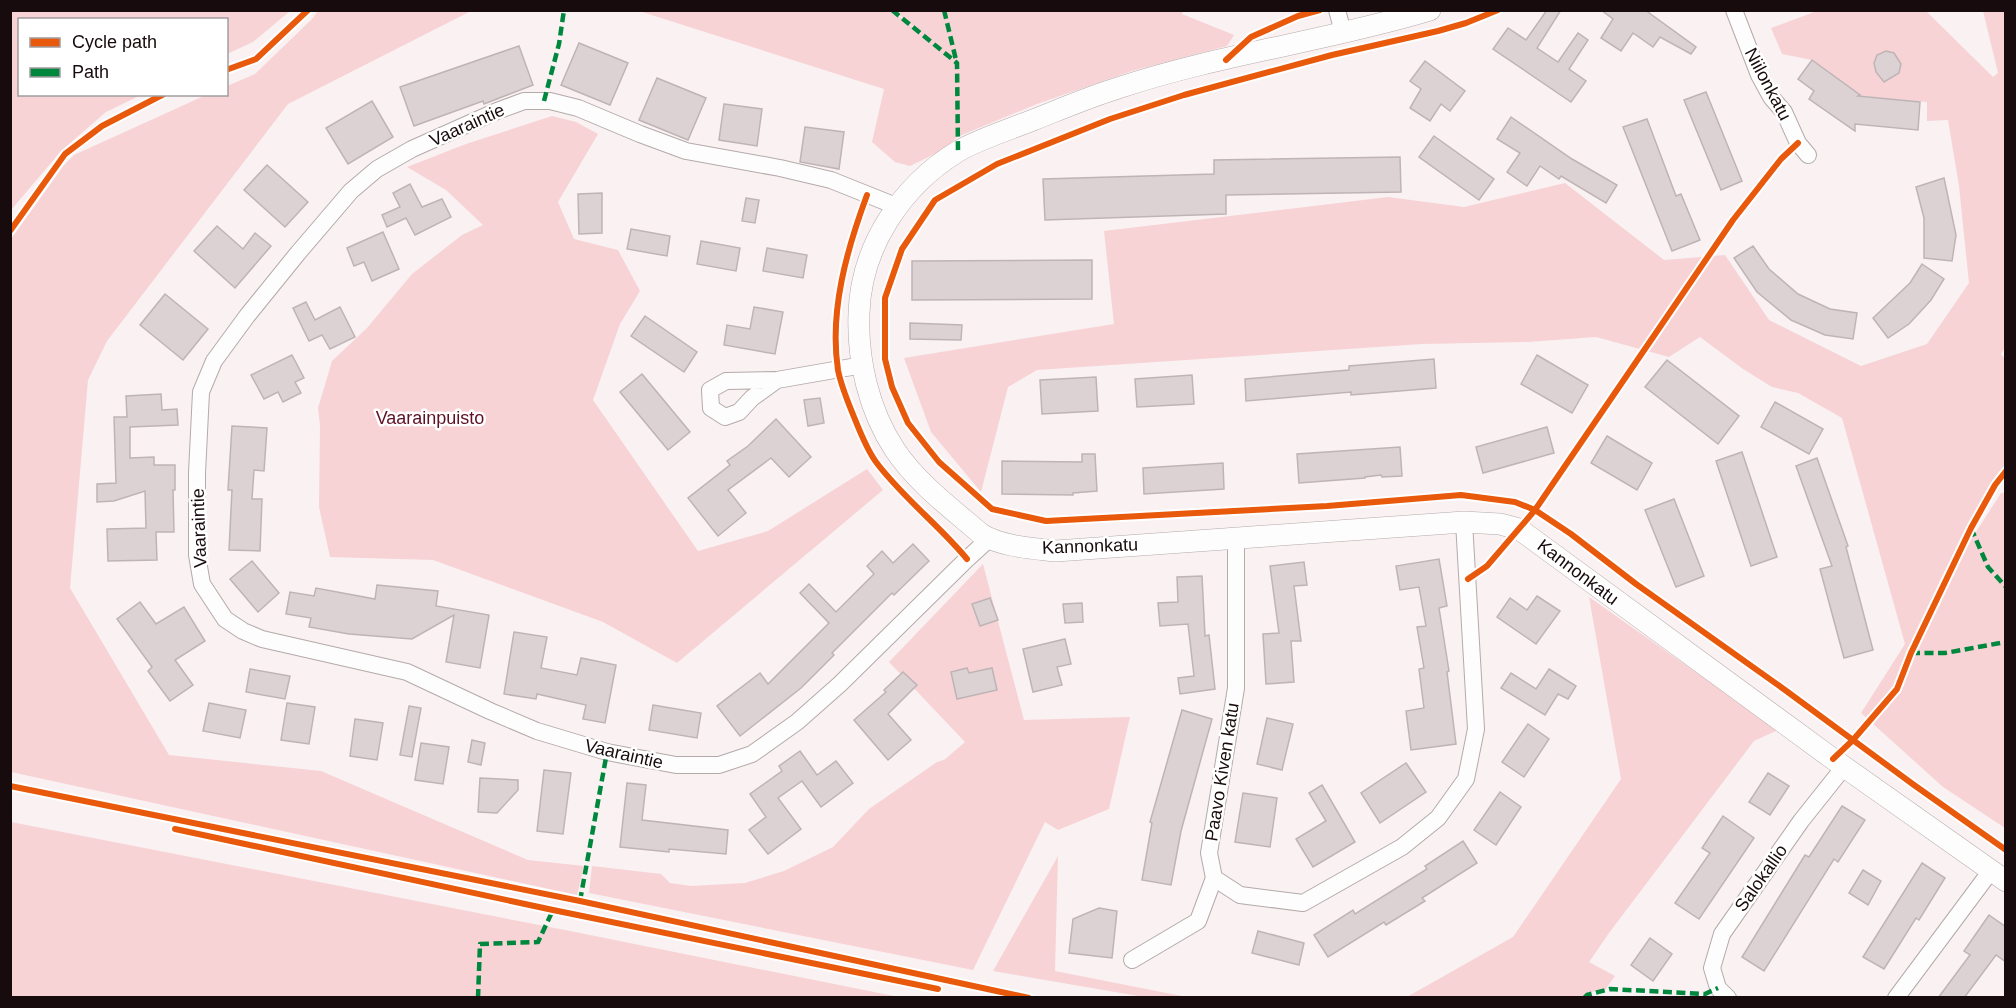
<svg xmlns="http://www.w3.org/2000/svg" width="2016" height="1008" viewBox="0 0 2016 1008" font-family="Helvetica,sans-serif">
<rect width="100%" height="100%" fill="#faf1f2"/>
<g fill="#f7d3d6">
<polygon points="11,10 290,10 290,11 253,42 227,54 226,20 20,20 20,94 141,95 106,112 62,150 11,210"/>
<polygon points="1183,10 1182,14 1234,35 1227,46 1132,71 1037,104 957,137 945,149 910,166 895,162 872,142 884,89 639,11 892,11 925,37 895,11"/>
<polygon points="318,11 471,11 288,104 107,341 88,380 70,588 169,755 321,771 528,860 584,866 577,895 11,772 11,239 64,165 74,155 206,95 226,94 227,86 255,74 312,19"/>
<polygon points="1817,11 1926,11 1993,77 1998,73 1983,11 2005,11 2006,346 2001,354 2006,360 2005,477 1926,610 2001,493 2005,493 2005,828 1943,787 1861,713 1905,644 1842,418 1798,393 1772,387 1743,369 1700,337 1669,357 1596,337 1528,342 1422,344 1037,370 1008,387 981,492 931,432 904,358 1114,324 1104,231 1388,197 1464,207 1565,183 1664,260 1725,255 1769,320 1861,366 1927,344 1969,283 1959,186 1948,120 1927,121 1927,102 1862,96 1812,60 1782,54 1771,28"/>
<polygon points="552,116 576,122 598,134 558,202 574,239 618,250 640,291 620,324 593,400 698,551 768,531 867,469 883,490 677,663 603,622 433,560 330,557 319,507 320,425 318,408 332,361 367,328 412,274 462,235 483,225 446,190 407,167 466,144"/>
<polygon points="983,564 1024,720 1130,717 1109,809 1058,830 1045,822 973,970 589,893 592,866 661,874 670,883 691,886 745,883 784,871 833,847 869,809 937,762 944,760 965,742 889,662"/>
<polygon points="1589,597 1778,730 1754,741 1609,933 1589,962 1615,976 1605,990 1590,992 1584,998 1405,998 1513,937 1621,779"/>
<polygon points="11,822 565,930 899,997 11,997"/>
<polygon points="1058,856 1055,971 1187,997 1144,997 993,971"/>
</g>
<g fill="#ddd2d3" stroke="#bfb4b5" stroke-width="1.5">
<polygon points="1547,10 1561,10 1537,48 1558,62 1578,33 1588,40 1569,69 1586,81 1571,102 1493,49 1508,28 1526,40"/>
<polygon points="1601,10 1645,10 1696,47 1691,54 1660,37 1653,47 1633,33 1621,51 1601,38 1613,19"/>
<polygon points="579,43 628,63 610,105 561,85"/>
<polygon points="519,46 533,85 484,104 483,101 414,126 400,87"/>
<polygon points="1886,51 1894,53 1901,64 1899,73 1884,82 1876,72 1874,63 1877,55"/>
<polygon points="1812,60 1860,95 1858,96 1920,102 1918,130 1855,124 1855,131 1809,99 1814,91 1798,79"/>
<polygon points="1425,61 1465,91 1450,111 1441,104 1430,121 1410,108 1421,89 1410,81"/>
<polygon points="657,78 706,98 688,140 639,120"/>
<polygon points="1706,92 1742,181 1721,190 1684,100"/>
<polygon points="372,101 393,137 348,164 326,128"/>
<polygon points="724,104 762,109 757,146 719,140"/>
<polygon points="1511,117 1572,159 1617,185 1606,203 1561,176 1559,179 1540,166 1527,186 1507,172 1520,153 1497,139"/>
<polygon points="1647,119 1676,196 1681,194 1700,240 1672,251 1623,127"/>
<polygon points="805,127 844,132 839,169 800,162"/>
<polygon points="1434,136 1494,179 1479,200 1419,157"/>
<polygon points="1400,157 1401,192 1226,195 1226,214 1045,220 1043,179 1214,174 1214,160"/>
<polygon points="267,165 308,202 285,227 244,190"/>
<polygon points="1944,178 1956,235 1952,261 1924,258 1924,218 1916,187"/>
<polygon points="410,184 422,207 442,199 451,217 415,235 406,218 387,227 382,215 400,207 393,193"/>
<polygon points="602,193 602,233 579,234 578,194"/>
<polygon points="746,198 759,200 755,223 742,221"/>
<polygon points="217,226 243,249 255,233 271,246 235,288 194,251"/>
<polygon points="631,229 670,236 667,256 627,249"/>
<polygon points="383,232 399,269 372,281 364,262 354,266 347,248"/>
<polygon points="701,241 740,248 736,271 697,264"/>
<polygon points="1753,246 1769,269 1798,294 1830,309 1857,313 1853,339 1825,335 1791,320 1757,292 1734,258"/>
<polygon points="767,248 807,255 803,278 763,271"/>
<polygon points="1092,260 1092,299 912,300 912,261"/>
<polygon points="1922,264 1944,279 1931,300 1909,324 1888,338 1873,318 1910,283"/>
<polygon points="165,294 208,329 183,360 140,325"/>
<polygon points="306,302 315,320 340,307 355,337 330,349 322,335 309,341 293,308"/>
<polygon points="754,307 783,312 775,354 724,345 727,325 750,329"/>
<polygon points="645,316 697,352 684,372 631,336"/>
<polygon points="910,323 962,325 961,340 910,339"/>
<polygon points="292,355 304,378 295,382 301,393 283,402 278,392 264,399 251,375"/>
<polygon points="1537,355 1588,385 1572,413 1521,384"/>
<polygon points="1434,359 1436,388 1351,395 1351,392 1246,401 1245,379 1349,370 1349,366"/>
<polygon points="1667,360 1739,416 1718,444 1645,387"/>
<polygon points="642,374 690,432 668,450 620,392"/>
<polygon points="1192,375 1194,404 1137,407 1135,379"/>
<polygon points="1096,377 1098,411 1042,414 1040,380"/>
<polygon points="161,394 162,410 177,409 178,425 130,427 130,458 154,457 154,465 175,465 175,490 173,490 174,532 156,532 157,560 108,561 107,529 146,528 145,491 114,501 97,502 97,484 116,483 114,417 127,417 126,396"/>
<polygon points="820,398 824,423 808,426 804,400"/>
<polygon points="1775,402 1823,429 1809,454 1761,427"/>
<polygon points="776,419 811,457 789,477 771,458 728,490 746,513 718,536 688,498 730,465 727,461 748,446"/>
<polygon points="232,426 267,428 264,471 254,470 252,499 262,499 260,551 229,550 232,490 228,490"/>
<polygon points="1547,427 1554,453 1483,473 1476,447"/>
<polygon points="1607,436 1652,463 1637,490 1591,463"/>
<polygon points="1400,447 1402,476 1382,477 1381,475 1365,477 1365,478 1299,483 1297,454"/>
<polygon points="1742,452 1777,557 1751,566 1716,461"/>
<polygon points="1082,454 1095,454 1097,491 1073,493 1073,495 1002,494 1002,461 1082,462"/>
<polygon points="1817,458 1848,546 1846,547 1873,650 1844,658 1820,569 1832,566 1796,466"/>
<polygon points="1223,463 1224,489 1144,494 1143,468"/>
<polygon points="1674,499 1704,576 1676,587 1645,510"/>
<polygon points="913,544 929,561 894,595 892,593 832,653 834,655 801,688 740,736 717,706 760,673 768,684 829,623 800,593 809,584 836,612 874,574 867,566 882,551 893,563"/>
<polygon points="1439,559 1447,606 1439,608 1449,671 1447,672 1456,744 1411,750 1406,711 1424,708 1419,669 1424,668 1417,627 1426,626 1419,587 1400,590 1396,566"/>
<polygon points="252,561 279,593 258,612 230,579"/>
<polygon points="1304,562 1307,585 1294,586 1301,641 1291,641 1294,682 1266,684 1263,634 1279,633 1270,566"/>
<polygon points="1202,576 1205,636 1209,635 1215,689 1180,694 1178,678 1194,676 1188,624 1160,626 1158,603 1178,602 1177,577"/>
<polygon points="377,585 438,591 436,606 489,615 480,668 446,662 454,615 412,639 349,634 309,627 311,618 286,614 290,592 314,596 316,588 375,599"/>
<polygon points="1537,596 1560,611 1536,644 1497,617 1510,598 1527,610"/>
<polygon points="990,598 998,620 980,626 972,604"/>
<polygon points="140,602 156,624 184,607 205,641 175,660 193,685 170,701 148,671 152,667 117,619"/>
<polygon points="1082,603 1083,622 1065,623 1063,604"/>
<polygon points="514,632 547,637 541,668 577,675 581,658 616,665 605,723 583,719 586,705 537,694 536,699 504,694"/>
<polygon points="1065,639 1071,664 1057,667 1062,685 1033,692 1023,649"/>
<polygon points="967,668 969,673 992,668 997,690 957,699 951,672"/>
<polygon points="250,669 290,676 285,699 246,692"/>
<polygon points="1549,669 1576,686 1568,699 1558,694 1545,715 1501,688 1511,673 1536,689"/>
<polygon points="903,672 917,685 888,714 911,740 888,760 854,720 886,692 884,690"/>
<polygon points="209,703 246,710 240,738 203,731"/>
<polygon points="287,703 315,707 309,744 281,740"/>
<polygon points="653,705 701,713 697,738 649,730"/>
<polygon points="409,706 421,708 412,757 400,755"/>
<polygon points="1182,710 1212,719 1181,831 1171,885 1142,880 1152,823 1150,822"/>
<polygon points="1267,718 1293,724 1282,770 1257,764"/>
<polygon points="355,719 383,723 377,760 350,756"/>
<polygon points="1528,724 1549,739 1524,777 1502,762"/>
<polygon points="472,740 485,743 481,765 468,762"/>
<polygon points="421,743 449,747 443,784 415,780"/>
<polygon points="800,751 817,775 836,761 853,783 821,807 802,781 778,798 801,829 768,854 749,830 766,817 750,794 782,771 779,766"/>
<polygon points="1406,763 1426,792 1380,823 1361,793"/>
<polygon points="544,770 571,773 563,834 537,831"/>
<polygon points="1768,773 1789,786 1770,815 1749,802"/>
<polygon points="480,778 518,780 518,790 497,813 478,812"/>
<polygon points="627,783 646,785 642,820 728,830 726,854 669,849 669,852 620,847"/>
<polygon points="1322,785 1355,842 1313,867 1296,839 1326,821 1309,793"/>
<polygon points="1500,792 1521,807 1496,845 1474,830"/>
<polygon points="1243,793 1277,798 1270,847 1235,842"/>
<polygon points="1842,806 1865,820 1838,862 1834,859 1764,971 1742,957 1805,855 1809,857"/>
<polygon points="1723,816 1754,838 1699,919 1675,903 1710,853 1702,848"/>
<polygon points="1463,841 1477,863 1422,898 1425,901 1386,925 1384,922 1328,957 1314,935 1353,910 1355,914 1427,869 1425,866"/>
<polygon points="1922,863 1945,878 1919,920 1916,918 1884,969 1863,957"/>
<polygon points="1863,870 1881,881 1868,905 1849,893"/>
<polygon points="1099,908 1117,911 1112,958 1069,953 1073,919"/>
<polygon points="1989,915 2006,927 2006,962 1996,955 1964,998 1938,998 1970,955 1964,951"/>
<polygon points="1258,931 1304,943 1299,965 1252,953"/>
<polygon points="1650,938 1672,954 1653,981 1631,965"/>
</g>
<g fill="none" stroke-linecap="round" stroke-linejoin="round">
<g stroke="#b4aaaa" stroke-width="18">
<g id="minor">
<polyline points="1337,10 1343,32"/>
<polyline points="1734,10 1759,75 1771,97 1784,112 1798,143 1808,155"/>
<polyline points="896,206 831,180 780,168 686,151 640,134 578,108 550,101 524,101 497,111 412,149 377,169 351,191 298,253 247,316 214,361 201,392 197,473 197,555 202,584 225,619 243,631 262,639 407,672 490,711 537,731 607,752 676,765 719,765 752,754 797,722 840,684 967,559 989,539"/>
<polyline points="777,380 752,398 739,412 725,417 711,408 710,390 726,381 777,380 863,365"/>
<polyline points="1236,537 1236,688 1209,853 1214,878 1240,895 1303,903 1402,847 1438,818 1466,779 1476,729 1464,522"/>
<polyline points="1132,960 1198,921 1214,878"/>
<polyline points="1728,998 1718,988 1712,968 1722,934 1801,821 1844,767"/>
<polyline points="1896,998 1990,872"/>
</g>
</g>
<g stroke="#b4aaaa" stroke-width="22">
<path id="tertiary" d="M1430,10C1328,41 1220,54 1118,88C1089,97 1061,109 1033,120C1011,129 976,140 957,152C902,186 861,246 859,313C857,360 869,411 895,450C917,483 951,508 981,534C1003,547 1031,548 1056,551L1464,522L1500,524L1519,529L1833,759L2006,881"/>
</g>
<use href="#minor" stroke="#fefdfd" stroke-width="16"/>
<use href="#tertiary" stroke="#fefdfd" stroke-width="21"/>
<g stroke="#00873e" stroke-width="4.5" stroke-dasharray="9 4.5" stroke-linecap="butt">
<polyline points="892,10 957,63 958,151"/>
<polyline points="944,10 957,64"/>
<polyline points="544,101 559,44 564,10"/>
<polyline points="1971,528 1988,567 2006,587"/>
<polyline points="1911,653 1945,653 2006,642"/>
<polyline points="580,901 607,752"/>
<polyline points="478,998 480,944 538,942 553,910"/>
<polyline points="1584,998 1587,995 1610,989 1705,994 1718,988"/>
</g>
<g stroke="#fff" stroke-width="10">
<g id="cycleway">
<polyline points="1498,10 1466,23 1438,31 1332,55 1184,95 1110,119 997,164 935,200 902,249 885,298 885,359 892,387 908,423 939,462 992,509 1046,521 1327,506 1461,495 1515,502 1535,510 1571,534 1636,584 1785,690 1914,785 2006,850"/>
<polyline points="1226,60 1251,37 1298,16 1320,10"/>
<polyline points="226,70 256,59 308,10"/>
<path d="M867,195C847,249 829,311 838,370C841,386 848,402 854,417C860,432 867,450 876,462C903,498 939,525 967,559"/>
<polyline points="10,231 65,154 102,126 164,94"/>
<polyline points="1468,579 1487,566 1535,510 1733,220 1781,159 1798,143"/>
<polyline points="1833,759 1853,740 1897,689 1911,653 1971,528 1995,485 2006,471"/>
<polyline points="10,786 580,901 1029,998"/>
<polyline points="175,829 553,910 938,989"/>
</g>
</g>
<use href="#cycleway" stroke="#e8590c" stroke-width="6"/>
</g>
<g text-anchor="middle" stroke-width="5" stroke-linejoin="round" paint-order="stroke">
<g font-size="18" fill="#180b0d" stroke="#fff">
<text transform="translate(1768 84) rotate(62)" y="6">Niilonkatu</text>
<text transform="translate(467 125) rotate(-24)" y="6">Vaaraintie</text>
<text transform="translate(199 528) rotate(-92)" y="6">Vaaraintie</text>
<text transform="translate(1090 546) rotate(-2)" y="6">Kannonkatu</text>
<text transform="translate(1578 572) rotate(37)" y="6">Kannonkatu</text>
<text transform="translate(624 754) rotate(13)" y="6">Vaaraintie</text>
<text transform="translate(1222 772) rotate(-81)" y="6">Paavo Kiven katu</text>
<text transform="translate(1761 878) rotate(-55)" y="6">Salokallio</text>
</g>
<g font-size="18" fill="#5e1123" stroke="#fff">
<text x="430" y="424">Vaarainpuisto</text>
</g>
</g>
<rect width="2016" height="1008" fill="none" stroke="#180b0d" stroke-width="24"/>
<rect x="18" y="18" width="210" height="78" fill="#ffffff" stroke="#a39d9e" stroke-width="1.5"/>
<rect x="30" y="38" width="30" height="9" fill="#e8590c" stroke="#a39d9e" stroke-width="1.5"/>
<text x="72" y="48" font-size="18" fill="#180b0d">Cycle path</text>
<rect x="30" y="68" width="30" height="9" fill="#00873e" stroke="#a39d9e" stroke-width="1.5"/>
<text x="72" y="78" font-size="18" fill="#180b0d">Path</text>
</svg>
